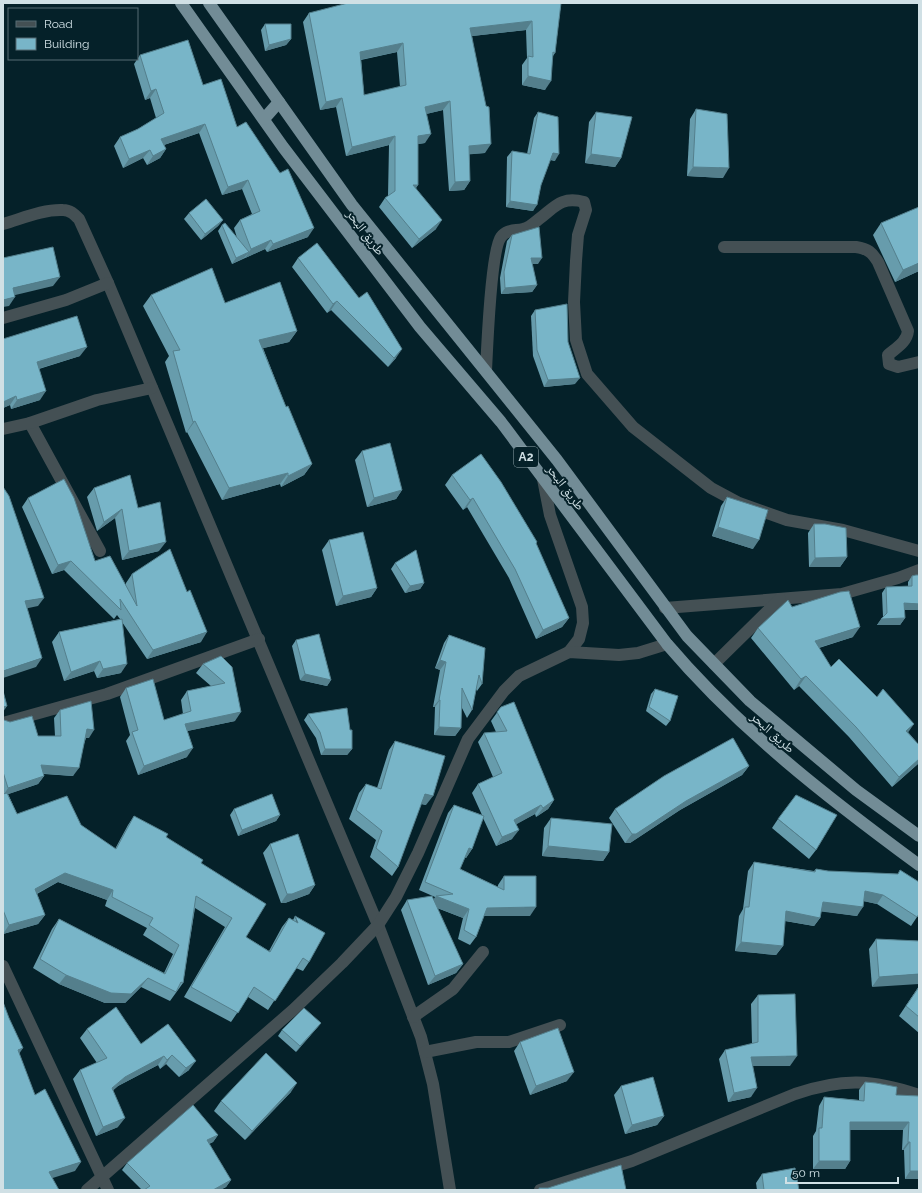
<svg xmlns="http://www.w3.org/2000/svg" width="922" height="1193" viewBox="0 0 922 1193" font-family="Raleway,'Noto Naskh Arabic',sans-serif">
<rect width="100%" height="100%" fill="#052129"/>
<g fill="none" stroke-linecap="round" stroke-linejoin="round">
<g stroke="#445054" stroke-width="12">
<path d="M3,224C21,219 43,209 63,210C70,210 74,214 79,219L108,283L378,925L421,1037L433,1084L450,1190"/>
<path d="M724,247H856C868,249 872,252 878,262L908,331C907,342 896,348 888,355L889,364L898,367L919,362"/>
<polyline points="3,318 66,300 108,283"/>
<path d="M486,371C487,350 491,249 501,237C507,229 515,231 523,229C529,228 534,223 539,219C555,207 561,196 584,202L586,210L578,235L576,261L574,302L576,340L587,374L633,427L711,488L739,503L787,520L843,530L919,551"/>
<polyline points="30,423 100,551"/>
<polyline points="3,429 30,423 97,400 152,388"/>
<polyline points="543,479 550,515 582,607 583,623 579,639 569,652"/>
<polyline points="665,608 842,594 898,578 919,570"/>
<polyline points="714,664 780,599"/>
<polyline points="3,723 107,694 259,639"/>
<polyline points="3,966 108,1190"/>
<polyline points="413,1017 453,989 483,952"/>
<polyline points="425,1052 476,1042 509,1042 560,1025"/>
<polyline points="87,1190 293,1010 342,963 378,925 396,897 418,853 468,739 504,691 519,676 569,652 619,655 638,653 667,644"/>
<path d="M540,1190L632,1161L795,1094C842,1078 872,1079 919,1095"/>
</g>
<g stroke="#728c96" stroke-width="12">
<path d="M181,3L283,147L420,327L501,422L667,644C740,730 828,798 919,865"/>
<polyline points="209,3 352,205 557,460 687,636 750,701 856,790 919,836"/>
<polyline points="264,119 279,102"/>
</g>
</g>
<g fill="#679cac" fill-rule="evenodd">
<path d="M561,3L555,53L553,56L545,90L522,85V65L527,58L526,30L472,36L485,153L469,154L470,181L464,190L449,191L443,110L426,114L425,143L418,144V185L416,188L436,229L412,248L379,207L385,198L388,196L389,145L346,156L336,107L320,110L303,22L309,13ZM397,52L400,87L364,95L361,60Z"/>
<polygon points="265,24 291,39 286,45 265,51 261,30"/>
<polygon points="140,55 203,85 237,127 308,237 267,252 265,249 232,264 218,231 222,225 237,238 234,228 240,220 252,214 242,189 222,195 199,133 164,145 166,149 160,158 147,165 143,158 123,168 114,146 120,137 138,129 156,118 150,98 145,100 134,64"/>
<polygon points="696,109 723,178 687,176 690,119"/>
<polygon points="538,112 555,161 550,160 541,185 533,211 506,207 507,157 512,151 527,154 534,118"/>
<polygon points="596,112 621,158 615,167 585,163 589,122"/>
<polygon points="189,213 223,220 218,226 201,240 184,219"/>
<polygon points="881,223 919,271 895,282 873,235"/>
<polygon points="512,235 538,264 532,264 537,285 532,292 501,294 500,278 507,241"/>
<polygon points="298,258 396,358 388,367 331,310 327,313 292,267"/>
<polygon points="151,295 225,303 297,331 289,342 263,348 286,407 312,464 304,475 281,487 280,484 222,500 187,432 186,433 165,362 169,356 143,306"/>
<polygon points="535,310 568,342 575,384 544,387 533,356 531,316"/>
<polygon points="3,339 80,356 39,369 40,400 11,409 10,405 3,408"/>
<polygon points="362,451 402,490 396,499 367,507 355,460"/>
<polygon points="452,475 537,542 536,544 569,618 562,627 536,639 509,578 467,507 463,510 445,485"/>
<polygon points="94,488 138,508 159,551 122,560 115,518 97,531 87,497"/>
<polygon points="727,497 753,549 712,536 721,506"/>
<polygon points="28,498 95,561 126,586 126,583 132,574 201,642 147,659 122,622 121,673 97,678 94,671 64,681 52,642 59,632 120,619 117,615 114,619 64,570 52,574 22,507"/>
<polygon points="814,524 847,557 840,567 809,567 808,533"/>
<polygon points="329,540 377,588 371,597 336,606 322,550"/>
<polygon points="395,563 424,583 420,589 405,593 391,569"/>
<polygon points="916,575 904,610 905,618 900,625 877,625 883,617 882,593 886,587 908,586 908,582 912,576"/>
<polygon points="758,628 853,637 819,648 831,667 908,732 919,745 919,763 892,787 849,737 799,686 794,690 751,638"/>
<polygon points="449,635 485,648 482,684 477,691 476,689 472,710 467,718 461,706 461,728 455,736 434,735 435,707 433,707 440,670 435,668 444,643"/>
<polygon points="296,640 331,680 327,686 300,680 292,646"/>
<polygon points="221,656 235,721 187,731 187,757 138,775 126,741 130,735 120,697 126,688 164,720 183,714 181,700 187,691 211,686 196,673 203,664"/>
<polygon points="655,689 670,721 666,726 646,711 651,694"/>
<polygon points="501,707 554,800 548,809 536,817 535,814 516,824 512,839 496,846 483,818 472,849 466,858 465,857 460,869 498,887 498,885 504,876 530,916 484,916 476,937 470,945 458,939 463,918 437,908 463,964 456,973 428,985 401,910 407,900 434,900 435,897 419,890 448,813 454,805 482,815 472,793 478,784 493,777 478,742 484,733 496,732 491,721"/>
<polygon points="60,710 89,738 86,738 73,776 44,774 44,776 38,784 8,794 17,814 81,825 115,849 128,825 134,816 166,837 201,863 246,937 269,951 282,927 289,918 293,920 295,916 309,962 303,971 296,968 268,1010 248,997 231,1022 184,997 225,927 195,908 183,983 170,1001 141,987 125,1003 105,1003 59,984 33,968 52,929 59,919 164,973 173,954 143,935 147,928 105,906 107,900 58,882 37,894 45,915 38,924 3,934 3,719 4,720 38,736 55,736 54,718"/>
<polygon points="308,714 352,749 347,755 321,755 316,738 304,720"/>
<polygon points="395,741 426,805 421,804 398,867 392,876 370,857 376,840 349,819 359,793 366,784 377,788 389,750"/>
<polygon points="749,766 742,775 680,810 630,843 625,843 609,818 615,809"/>
<polygon points="234,809 280,815 276,821 238,836 230,815"/>
<polygon points="551,818 609,852 603,861 542,856 544,828"/>
<polygon points="778,819 816,850 809,859 772,828"/>
<polygon points="270,844 315,885 309,894 285,903 281,903 263,853"/>
<polygon points="754,862 814,871 816,869 828,871 898,874 919,914 911,926 877,904 864,901 857,916 821,911 820,918 814,926 785,921 783,946 776,955 735,951 739,916 743,909 748,871"/>
<polygon points="876,939 919,941 872,987 869,949"/>
<polygon points="919,986 919,1033 899,1016"/>
<polygon points="758,995 790,1066 753,1066 751,1097 728,1102 719,1059 725,1050 752,1044 751,1004"/>
<polygon points="321,1023 316,1029 296,1052 278,1036 282,1030"/>
<polygon points="168,1024 189,1070 179,1077 166,1064 160,1069 158,1065 118,1086 113,1090 118,1127 96,1136 73,1079 80,1070 97,1063 80,1038 87,1029 141,1044"/>
<polygon points="520,1042 567,1081 530,1095 514,1051"/>
<polygon points="865,1082 896,1095 919,1096 919,1179 905,1179 904,1150 902,1150 903,1130 850,1130 850,1161 845,1169 813,1169 813,1136 816,1131 819,1106 824,1097 859,1100 859,1090"/>
<polygon points="621,1086 664,1116 657,1125 625,1134 614,1095"/>
<polygon points="291,1092 245,1140 214,1111 221,1101"/>
<polygon points="218,1135 213,1142 209,1144 231,1180 226,1187 220,1190 142,1190 122,1170 127,1163"/>
<polygon points="762,1174 799,1190 757,1190 756,1183"/>
</g>
<g fill="#547f8c">
<polygon points="532,21 526,30 464,37 470,28"/>
<polygon points="291,39 286,45 265,51 269,45"/>
<polygon points="403,43 397,52 354,61 360,52"/>
<polygon points="528,76 551,81 545,90 522,85"/>
<polygon points="156,89 150,98 145,100 151,91"/>
<polygon points="342,98 336,107 320,110 326,102"/>
<polygon points="450,101 443,110 418,116 425,107"/>
<polygon points="205,124 199,133 155,148 161,139"/>
<polygon points="431,134 425,143 412,145 418,136"/>
<polygon points="395,136 389,145 346,156 352,147"/>
<polygon points="491,144 485,153 463,155 469,146"/>
<polygon points="166,149 160,158 147,165 153,156"/>
<polygon points="150,150 143,158 123,168 129,159"/>
<polygon points="553,153 559,154 555,161 549,159"/>
<polygon points="591,154 621,158 615,167 585,163"/>
<polygon points="693,167 729,168 723,178 687,176"/>
<polygon points="248,180 242,189 222,195 228,187"/>
<polygon points="470,181 464,190 449,191 455,182"/>
<polygon points="413,185 418,185 412,193"/>
<polygon points="510,201 537,205 533,211 506,207"/>
<polygon points="223,220 218,226 201,240 205,234"/>
<polygon points="442,220 436,229 412,248 419,239"/>
<polygon points="314,228 308,237 267,252 273,244"/>
<polygon points="271,240 265,249 245,258 251,249"/>
<polygon points="249,252 244,258 232,264 236,258"/>
<polygon points="531,258 542,258 538,264 527,264"/>
<polygon points="919,263 919,271 895,282 903,270"/>
<polygon points="60,277 53,286 7,297 13,288"/>
<polygon points="537,285 532,292 501,294 505,288"/>
<polygon points="15,297 9,306 3,307 3,300"/>
<polygon points="337,301 331,310 327,313 333,304"/>
<polygon points="297,331 289,342 252,351 259,340"/>
<polygon points="87,347 80,356 31,371 37,362"/>
<polygon points="402,349 396,358 388,367 394,358"/>
<polygon points="580,378 575,384 544,387 548,380"/>
<polygon points="46,391 40,400 11,409 17,400"/>
<polygon points="16,396 10,405 3,408 3,402"/>
<polygon points="195,421 187,432 186,433 193,422"/>
<polygon points="312,464 304,475 281,487 288,476"/>
<polygon points="288,473 280,484 222,500 229,488"/>
<polygon points="402,490 396,499 367,507 374,498"/>
<polygon points="473,498 467,507 463,510 470,500"/>
<polygon points="122,509 115,518 97,531 104,522"/>
<polygon points="718,527 759,540 753,549 712,536"/>
<polygon points="166,542 159,551 122,560 129,551"/>
<polygon points="847,557 840,567 809,567 815,558"/>
<polygon points="71,561 64,570 52,574 58,565"/>
<polygon points="424,583 420,589 405,593 410,586"/>
<polygon points="377,588 371,597 336,606 343,596"/>
<polygon points="44,598 38,606 19,610 25,601"/>
<polygon points="904,603 919,604 919,610 900,610"/>
<polygon points="569,618 562,627 536,639 543,630"/>
<polygon points="905,618 900,625 877,625 881,619"/>
<polygon points="860,627 853,637 808,651 815,641"/>
<polygon points="207,632 201,642 147,659 153,650"/>
<polygon points="42,658 36,667 3,678 3,671"/>
<polygon points="440,660 446,662 440,670 435,668"/>
<polygon points="100,661 94,671 64,681 71,672"/>
<polygon points="127,664 121,673 97,678 103,669"/>
<polygon points="305,674 331,680 327,686 300,680"/>
<polygon points="806,676 799,686 794,690 801,679"/>
<polygon points="439,700 440,700 435,707 433,707"/>
<polygon points="7,706 3,712 3,707"/>
<polygon points="241,712 235,721 178,733 185,724"/>
<polygon points="914,724 907,734 906,731"/>
<polygon points="439,727 461,728 455,736 434,735"/>
<polygon points="87,729 94,730 89,738 82,738"/>
<polygon points="193,748 187,757 138,775 144,766"/>
<polygon points="325,749 352,749 347,755 321,755"/>
<polygon points="919,759 919,763 892,787 899,777"/>
<polygon points="41,765 79,768 73,776 35,773"/>
<polygon points="749,766 742,775 680,810 630,843 625,843 632,834 686,801"/>
<polygon points="44,776 38,784 3,796 8,788"/>
<polygon points="425,794 433,796 426,805 418,803"/>
<polygon points="554,800 548,809 536,817 543,808"/>
<polygon points="541,805 535,814 508,829 514,820"/>
<polygon points="280,815 276,821 238,836 242,830"/>
<polygon points="519,830 512,839 496,846 502,837"/>
<polygon points="548,846 609,852 603,861 542,856"/>
<polygon points="469,848 472,849 466,858 463,856"/>
<polygon points="65,873 113,890 107,900 58,882 28,898 35,889"/>
<polygon points="315,885 309,894 285,903 281,903 287,894"/>
<polygon points="865,891 883,895 877,904 858,900"/>
<polygon points="436,896 469,909 463,918 430,905"/>
<polygon points="823,902 863,907 857,916 817,911"/>
<polygon points="536,907 530,916 481,916 487,908"/>
<polygon points="786,911 820,918 814,926 780,920"/>
<polygon points="45,915 38,924 3,934 9,925"/>
<polygon points="741,942 783,946 776,955 735,951"/>
<polygon points="463,964 456,973 428,985 435,976"/>
<polygon points="919,974 919,984 872,987 879,977"/>
<polygon points="66,975 148,978 141,987 125,1003 105,1003 59,984"/>
<polygon points="321,1023 316,1029 296,1052 300,1046"/>
<polygon points="23,1048 17,1057 18,1050"/>
<polygon points="172,1055 166,1064 160,1069 167,1060"/>
<polygon points="164,1056 158,1065 118,1086 106,1097 112,1088 125,1077"/>
<polygon points="797,1056 790,1066 745,1066 751,1057"/>
<polygon points="196,1061 189,1070 179,1077 186,1068"/>
<polygon points="574,1072 567,1081 530,1095 536,1086"/>
<polygon points="297,1083 291,1092 245,1140 252,1131"/>
<polygon points="757,1088 751,1097 728,1102 734,1093"/>
<polygon points="664,1116 657,1125 625,1134 632,1125"/>
<polygon points="125,1118 118,1127 96,1136 103,1127"/>
<polygon points="850,1122 909,1122 903,1130 845,1130"/>
<polygon points="218,1135 213,1142 202,1147 207,1140"/>
<polygon points="908,1142 910,1142 904,1150 902,1150"/>
<polygon points="819,1161 850,1161 845,1169 813,1169"/>
<polygon points="81,1162 75,1171 43,1181 49,1172"/>
<polygon points="910,1171 919,1171 919,1179 905,1179"/>
<polygon points="231,1180 226,1187 220,1190 213,1190"/>
</g>
<g fill="#78b5c8" stroke="#547f8c" fill-rule="evenodd">
<path d="M348,3H561L555,53L553,52L551,81L528,76V56L533,57L532,21L470,28L486,106L489,107L491,144L469,146L470,181L455,182L450,101L425,107L431,134L418,136V185H413L442,220L419,239L385,198L395,191V136L352,147L342,98L326,102L309,13ZM403,43L406,85L364,95L360,52Z"/>
<polygon points="265,24 291,24 291,39 269,45"/>
<polygon points="188,40 203,85 221,79 237,127 246,122 280,173 288,169 314,228 273,244 271,240 251,249 240,220 260,211 248,180 228,187 205,124 161,139 166,149 153,156 150,150 129,159 120,137 138,129 164,113 156,89 151,91 140,55"/>
<polygon points="696,109 727,114 729,168 693,167"/>
<polygon points="538,112 558,117 559,154 553,153 541,185 537,205 510,201 512,151 530,154"/>
<polygon points="596,112 632,117 621,158 591,154"/>
<polygon points="206,199 223,220 205,234 189,213"/>
<polygon points="919,207 919,263 903,270 881,223"/>
<polygon points="225,223 249,252 236,258 222,225"/>
<polygon points="539,227 542,258 531,258 537,285 505,288 504,272 512,235"/>
<polygon points="317,243 359,298 367,292 402,349 394,358 337,301 333,304 298,258"/>
<polygon points="53,247 60,277 13,288 15,297 3,300 3,258"/>
<polygon points="212,268 225,303 280,282 297,331 259,340 286,407 288,406 312,464 288,476 288,473 229,488 195,421 193,422 173,351 180,350 151,295"/>
<polygon points="567,304 568,342 580,378 548,380 537,350 535,310"/>
<polygon points="77,316 87,347 37,362 46,391 17,400 16,396 3,402 3,339"/>
<polygon points="390,443 402,490 374,498 362,451"/>
<polygon points="481,454 501,482 537,542 536,543 569,618 543,630 515,569 473,498 470,500 452,475"/>
<polygon points="130,475 138,508 160,502 166,542 129,551 122,509 104,522 94,488"/>
<polygon points="64,479 74,498 95,561 110,556 137,606 132,574 170,549 187,592 190,590 207,632 153,650 120,599 121,610 71,561 58,565 28,498"/>
<polygon points="3,487 9,496 44,598 25,601 42,658 3,671"/>
<polygon points="727,497 768,510 759,540 718,527"/>
<polygon points="814,524 825,524 846,528 847,557 815,558"/>
<polygon points="363,532 377,588 343,596 329,540"/>
<polygon points="416,550 424,583 410,586 395,563"/>
<polygon points="916,575 919,575 919,604 904,603 905,618 881,619 887,613 886,587 912,586 912,576"/>
<polygon points="849,591 860,627 815,641 831,667 839,659 877,697 883,689 914,724 906,731 919,745 919,759 899,777 856,727 806,676 801,679 758,628 788,600 792,607 840,592"/>
<polygon points="122,619 127,664 103,669 100,661 71,672 59,632"/>
<polygon points="319,634 331,680 305,674 296,640"/>
<polygon points="449,635 485,648 482,684 479,675 472,710 462,688 461,728 439,727 440,700 439,700 446,662 440,660"/>
<polygon points="221,656 232,667 241,712 185,724 193,748 144,766 132,732 138,730 126,688 153,679 164,720 191,711 187,691 225,683 203,664"/>
<polygon points="655,689 678,696 670,721 649,707"/>
<polygon points="3,691 7,706 3,707"/>
<polygon points="91,701 94,730 87,729 79,768 41,765 44,776 8,788 3,772 3,719 4,720 10,722 32,716 38,736 61,736 60,710"/>
<polygon points="514,702 554,800 543,808 541,805 514,820 519,830 502,837 478,784 502,773 484,733 507,731 497,712 501,707"/>
<polygon points="347,708 350,730 352,730 352,749 325,749 320,732 308,714"/>
<polygon points="733,738 749,766 686,801 636,834 632,834 615,809 664,776"/>
<polygon points="395,741 445,756 433,796 425,794 398,867 376,848 382,831 356,810 366,784 381,789"/>
<polygon points="7,793 17,814 67,796 81,825 116,849 134,816 168,834 166,837 203,860 201,863 266,904 246,937 270,952 289,918 298,923 295,916 325,933 309,962 303,958 275,1001 254,987 238,1013 191,987 232,918 196,896 183,983 181,982 176,992 148,978 131,994 111,993 66,975 40,959 59,919 165,974 179,945 149,925 153,918 112,897 113,890 65,873 35,889 45,915 9,925 3,910 3,794"/>
<polygon points="272,794 280,815 242,830 234,809"/>
<polygon points="796,795 837,815 816,850 778,819"/>
<polygon points="454,805 484,816 472,849 469,848 460,869 504,890 504,876 536,876 536,907 487,908 476,937 464,930 469,909 436,896 453,894 425,882"/>
<polygon points="551,818 612,824 609,852 548,846"/>
<polygon points="298,834 315,885 292,894 287,894 270,844"/>
<polygon points="754,862 815,872 816,869 828,871 898,874 900,870 919,882 919,914 917,917 883,895 865,891 863,907 823,902 820,918 786,911 783,946 741,942 745,907 749,907"/>
<polygon points="432,896 463,964 435,976 407,900"/>
<polygon points="876,939 919,941 919,974 879,977"/>
<polygon points="919,987 919,1017 906,1006"/>
<polygon points="795,994 797,1056 751,1057 757,1088 734,1093 725,1050 758,1042 758,995"/>
<polygon points="3,1002 9,1018 23,1048 18,1050 35,1095 45,1089 81,1162 49,1172 59,1190 3,1190"/>
<polygon points="116,1007 141,1044 168,1024 196,1061 186,1068 172,1055 167,1060 164,1056 125,1077 112,1088 125,1118 103,1127 80,1070 107,1058 87,1029"/>
<polygon points="304,1008 321,1023 300,1046 282,1030"/>
<polygon points="558,1028 574,1072 536,1086 520,1042"/>
<polygon points="266,1053 297,1083 252,1131 221,1101"/>
<polygon points="653,1077 664,1116 632,1125 621,1086"/>
<polygon points="865,1082 876,1083 897,1087 896,1095 919,1096 919,1171 910,1171 910,1142 908,1142 909,1122 850,1122 850,1161 819,1161 819,1128 822,1128 824,1097 864,1101"/>
<polygon points="193,1105 218,1135 207,1140 231,1180 213,1190 144,1190 150,1186 127,1163"/>
<polygon points="621,1165 626,1190 539,1190 539,1188 548,1188"/>
<polygon points="795,1168 799,1190 764,1190 762,1174"/>
</g>
<g text-anchor="middle" stroke-width="4" stroke-linejoin="round" paint-order="stroke">
<rect fill="#052129" stroke="#93a7ad" stroke-width="1" x="514" y="447" width="24" height="20" rx="3"/>
<g font-size="12" font-weight="bold" fill="#d0e0e5">
<text x="526" y="461">A2</text>
</g>
<g font-size="13" fill="#d0e0e5" stroke="#052129">
<text transform="translate(366 232) rotate(53)" y="5">طريق البحر</text>
<text transform="translate(566 487) rotate(53)" y="5">طريق البحر</text>
<text transform="translate(773 732) rotate(42)" y="5">طريق البحر</text>
</g>
</g>
<rect width="922" height="1193" fill="none" stroke="#d0e0e5" stroke-width="8"/>
<rect x="8" y="8" width="130" height="52" fill="#052129" stroke="#566d74"/>
<rect x="16" y="21" width="20" height="6" fill="#445054" stroke="#566d74"/>
<text x="44" y="28" font-size="12" fill="#d0e0e5">Road</text>
<rect x="16" y="38" width="20" height="12" fill="#78b5c8" stroke="#566d74"/>
<text x="44" y="48" font-size="12" fill="#d0e0e5">Building</text>
<path d="M786 1177v6h112v-6" fill="none" stroke="#d0e0e5" stroke-width="2"/>
<text x="792" y="1177" font-size="12" fill="#d0e0e5" stroke="#052129" stroke-width="3" paint-order="stroke">50 m</text>
</svg>
